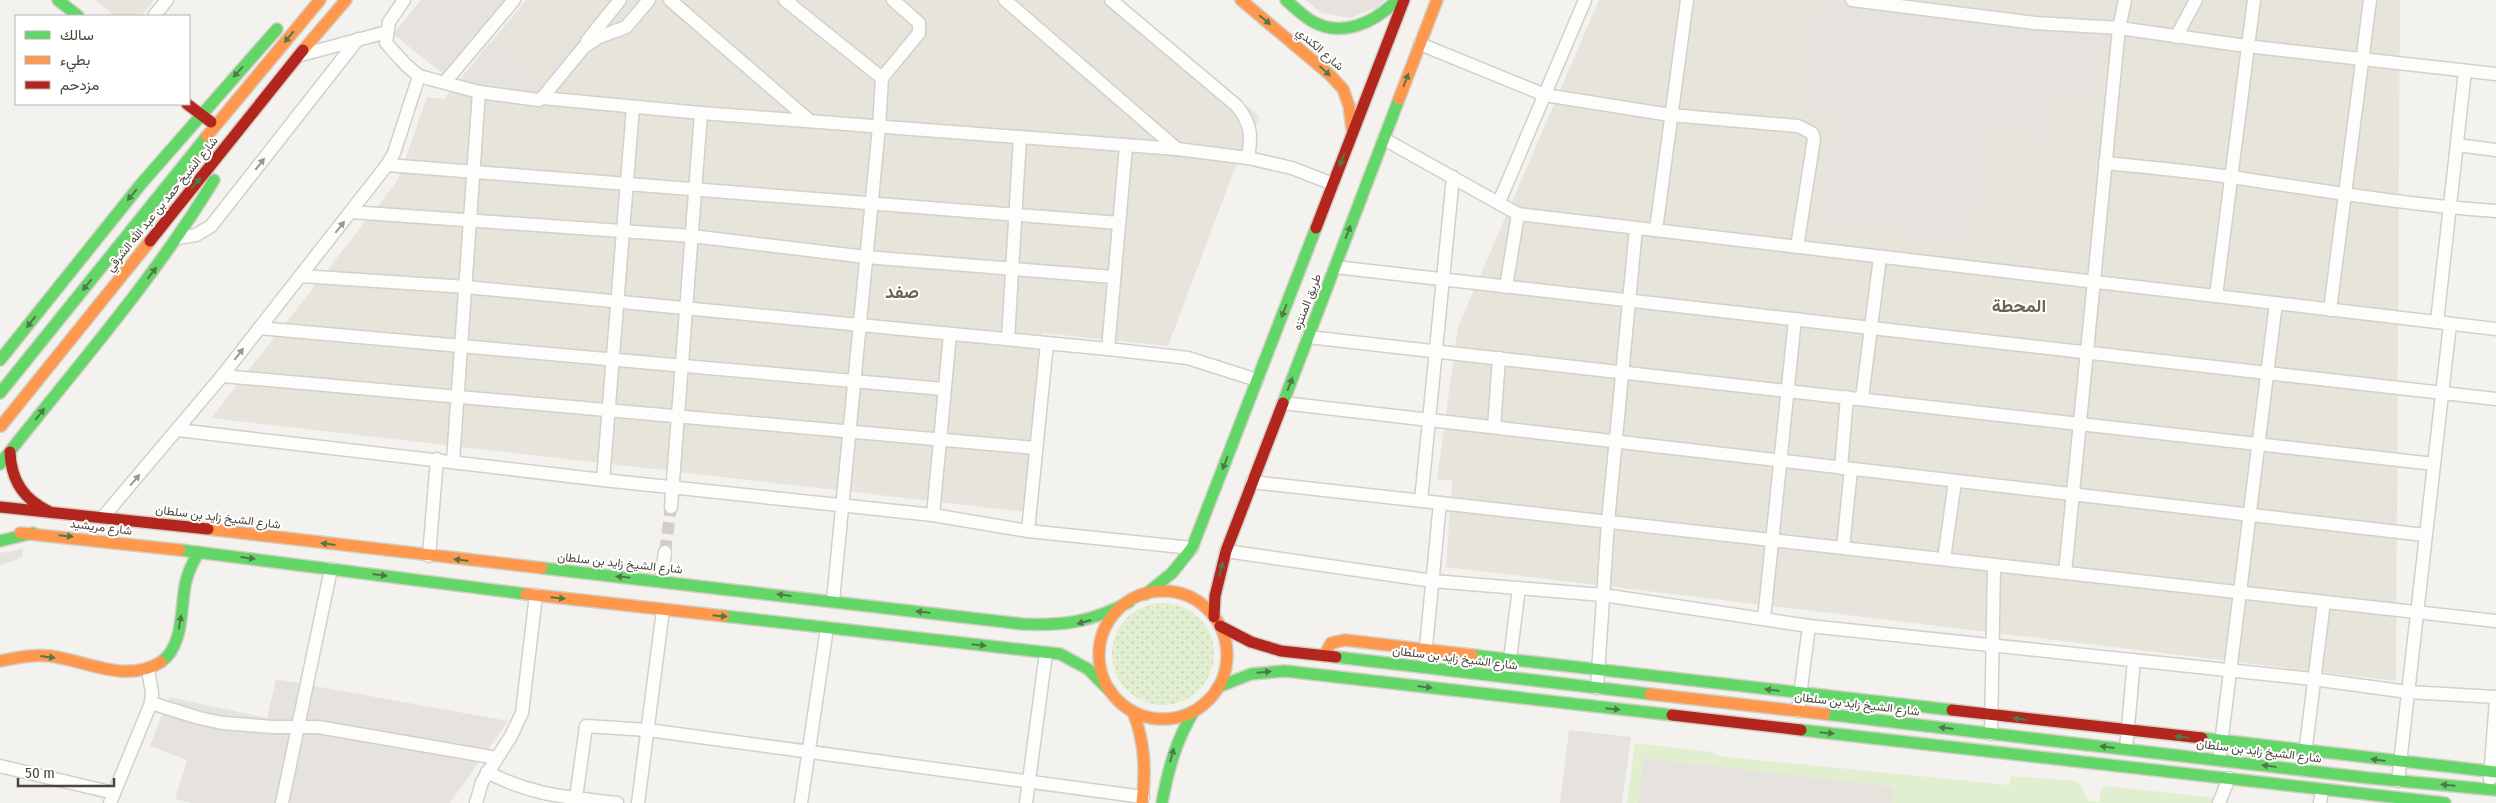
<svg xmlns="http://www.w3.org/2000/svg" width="2496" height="803" viewBox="0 0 2496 803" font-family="'Fira Sans Condensed',Vazirmatn,sans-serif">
<defs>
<pattern id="grass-dots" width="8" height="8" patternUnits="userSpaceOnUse" patternTransform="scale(1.25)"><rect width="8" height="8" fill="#e1eecf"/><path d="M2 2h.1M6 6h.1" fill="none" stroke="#c3cdb2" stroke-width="1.8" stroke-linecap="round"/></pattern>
</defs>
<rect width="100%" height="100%" fill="#f4f2ee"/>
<g fill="#e7e4dc">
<polygon points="95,0 154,0 141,16 115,16"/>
<polygon points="526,0 1120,0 1260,117 1233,173 1168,346 1043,333 1026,512 211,418 398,180 427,97 444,99"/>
<polygon points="1599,0 2400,0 2396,681 1446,567 1452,481 1437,479 1458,327"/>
</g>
<circle fill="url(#grass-dots)" cx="1163" cy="654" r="51"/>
<polygon fill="#e1eecf" points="1635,743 1712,752 1718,756 2009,785 2011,776 2076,781 2083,788 2087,800 2099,802 2102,788 2105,786 2217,798 2215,803 1627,803"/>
<g fill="#e6e3df">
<polygon points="421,0 507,0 445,75 393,34"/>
<polygon points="609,0 623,0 555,77 548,72"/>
<polygon points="1306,0 1385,0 1376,8 1350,18 1321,13"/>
<polygon points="1817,0 1903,0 2103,31 2091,104 2057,99 2051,140 1989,131 1971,244 1819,220 1835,116 1800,110"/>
<polygon points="490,42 542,85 546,95 476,82 462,77"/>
<polygon points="23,549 22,557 0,566 0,553"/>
<polygon points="276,679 508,721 450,803 191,803 175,799 187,760 150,746 169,697 267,718"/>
<polygon points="1569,730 1631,737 1622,803 1560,803"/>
<polygon points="1644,758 1894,787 1892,803 1638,803"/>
</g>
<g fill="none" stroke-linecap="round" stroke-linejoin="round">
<polyline stroke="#d2cfca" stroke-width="12" stroke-dasharray="12 6" stroke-linecap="butt" points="665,552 671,507"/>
<g stroke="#d2d0cb" stroke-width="15">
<g id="street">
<polyline points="404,0 389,22 386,43 406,65 419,76 479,92 539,100 542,98 701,113 1177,149 1248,158 1292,168 1333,184"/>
<polyline points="670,0 810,121"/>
<polyline points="785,0 882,78"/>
<polyline points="1005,0 1177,149"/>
<path d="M1111,0L1237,106C1251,124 1252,135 1248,158"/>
<polyline points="1852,0 2035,23 2119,28 2246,46 2496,74"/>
<polyline points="154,16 167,0"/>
<polyline points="2176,37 2196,0"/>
<polyline points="587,41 620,0"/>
<polyline points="1420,44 1545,95 1670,115 1798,126 1812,133 1814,139 1797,247"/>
<polyline points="301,55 387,32"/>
<polyline points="445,82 514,0"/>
<polyline points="542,98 584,47 599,37 626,27 649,0"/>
<polyline points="1384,139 1518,214 2496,329"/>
<polyline points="2457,145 2496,150"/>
<path d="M2105,163C2147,167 2189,171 2231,177C2319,190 2407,205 2496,211"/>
<polyline points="387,165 1119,223"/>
<polyline points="1499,202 1585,0"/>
<polyline points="351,212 692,236 866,257 1113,277"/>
<polyline points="1656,230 1687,0"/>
<polyline points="178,238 196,235 211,226 358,39"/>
<polyline points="1335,267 2496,399"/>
<polyline points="301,276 466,287 1108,349 1188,358 1257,380"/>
<polyline points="1506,287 1518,214"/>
<polyline points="2216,296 2254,0"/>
<polyline points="2330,310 2370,0"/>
<polyline points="2437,322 2465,71"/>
<polyline points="259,328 943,389"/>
<polyline points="1308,337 2434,464"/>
<polyline points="1008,339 1020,137"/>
<polyline points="1108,349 1126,146"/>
<polyline points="222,376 1035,448"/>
<polyline points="1862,398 1880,257"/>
<polyline points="1283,403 2425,535"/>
<polyline points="1494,427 1499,358"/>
<polyline points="178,430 603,480 933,515 1028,531 1192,548"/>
<polyline points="453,461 479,92"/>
<polyline points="1841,468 1847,397"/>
<polyline points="603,480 633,107"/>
<polyline points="1252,482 2496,621"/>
<polyline points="1421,501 1453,177"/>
<polyline points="671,507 701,113"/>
<polyline points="933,515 950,334"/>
<polyline points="103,517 222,376 387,165 394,153 419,76"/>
<polyline points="1028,531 1047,343"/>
<polyline points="1843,548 1851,469"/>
<polyline points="1226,551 1433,581 1603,595 1809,626 2313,679 2408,692 2496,697"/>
<polyline points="429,556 437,459"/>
<polyline points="1944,559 1955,481"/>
<polyline points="2065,573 2119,28 2125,0"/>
<polyline points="661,581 665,552"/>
<polyline points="833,601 879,127 882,78 919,33 919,23 893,0"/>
<polyline points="1764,619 1795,319"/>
<polyline points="1425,657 1440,503"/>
<polyline points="1509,667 1519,588"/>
<polyline points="1597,688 1608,522 1636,228"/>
<polyline points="151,703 199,718 223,723 273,727 318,727 497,758"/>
<polyline points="1798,711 1809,626"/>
<polyline points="1991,734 1994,565"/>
<polyline points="2126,749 2134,660"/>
<polyline points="2219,760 2276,303"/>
<polyline points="0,766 114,793"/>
<polyline points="2303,770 2324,602"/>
<path d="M487,772C533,796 567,797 617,803"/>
<polyline points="2490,779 2496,700"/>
<polyline points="2398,781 2450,324"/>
<polyline points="576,798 586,726 648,730 1143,797"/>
<polyline points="110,803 151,703 152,693 148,669"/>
<polyline points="282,803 331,569"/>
<polyline points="476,803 482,782 511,736 522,713 536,595"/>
<polyline points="638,803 663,610"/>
<polyline points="801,803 827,628"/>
<polyline points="1026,803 1046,653"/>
<polyline points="2219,803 2229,778"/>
<polyline points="2320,803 2322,790"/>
</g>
</g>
<g stroke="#d3cfc5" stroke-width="14">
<g id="fast">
<polyline points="58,0 78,16"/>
<path d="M1286,0C1294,7 1301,14 1310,20C1341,39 1374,23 1397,0"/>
<polyline points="0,360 141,184 277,29"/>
<polyline points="0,393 207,136"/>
<polyline points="1283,403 1399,99"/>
<path d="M0,464C73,371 153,281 214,180"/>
<polyline points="0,541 33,533"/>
<polyline points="180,550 526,594"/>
<path d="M542,568L1022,624C1065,626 1091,622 1129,602"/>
<polyline points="1146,594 1172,573 1192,548 1316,228"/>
<polyline points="724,616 1060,654 1088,669 1111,692"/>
<polyline points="1472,655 1952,710"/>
<polyline points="1336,657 1650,694"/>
<path d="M161,662C185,645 180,606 186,581C189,570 193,561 199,552"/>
<polyline points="1218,687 1251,674 1285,671 1672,715"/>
<polyline points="1825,714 2369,778 2496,790"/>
<polyline points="1801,730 2445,803"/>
<polyline points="2202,738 2496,772"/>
<path d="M1162,803C1168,770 1176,740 1194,711"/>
</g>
</g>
<g stroke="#d3cfc5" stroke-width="14">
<g id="slow">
<polyline points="1241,0 1329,74 1343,89 1349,106 1352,129"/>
<polyline points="303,50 346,0"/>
<polyline points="1399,99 1437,0"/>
<polyline points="207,136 320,0"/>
<polyline points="1,426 150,241"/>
<polyline points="208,529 542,568"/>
<polyline points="20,533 180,550"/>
<circle cx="1163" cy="655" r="64"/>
<polyline points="526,594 724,616"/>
<polyline points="1324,656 1331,643 1345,640 1472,655"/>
<path d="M0,661C16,658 33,654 50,656C88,661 125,684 161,662"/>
<polyline points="1650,694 1825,714"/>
<path d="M1133,712C1145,742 1146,771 1142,803"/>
</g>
</g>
<g stroke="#d3cfc5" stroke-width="14">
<g id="jam">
<polyline points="187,104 211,122"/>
<polyline points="1316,228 1404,0"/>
<polyline points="150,241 303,50"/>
<path d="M10,452C11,481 24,500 50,512"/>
<polyline points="0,507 208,529"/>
<polyline points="1214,617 1215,596 1226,551 1283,403"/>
<polyline points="1220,626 1251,642 1281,651 1336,657"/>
<polyline points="1952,710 2202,738"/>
<polyline points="1672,715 1801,730"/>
</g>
</g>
<use href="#street" stroke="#fdfdfc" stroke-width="12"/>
<use href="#fast" stroke="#63d668" stroke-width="11"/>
<use href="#slow" stroke="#ff974d" stroke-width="11"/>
<use href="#jam" stroke="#b3261e" stroke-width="11"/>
</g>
<defs><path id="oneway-solid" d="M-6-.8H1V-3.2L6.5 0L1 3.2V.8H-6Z" transform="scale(1.25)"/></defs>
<g fill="#537749">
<use href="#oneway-solid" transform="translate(1265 20) rotate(40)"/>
<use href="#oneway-solid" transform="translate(289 37) rotate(130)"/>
<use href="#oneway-solid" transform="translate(1325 71) rotate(42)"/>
<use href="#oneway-solid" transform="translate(238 72) rotate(132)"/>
<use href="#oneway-solid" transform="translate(1406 80) rotate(-69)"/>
<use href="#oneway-solid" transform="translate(1342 160) rotate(111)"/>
<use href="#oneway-solid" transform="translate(196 183) rotate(-51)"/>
<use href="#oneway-solid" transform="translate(132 195) rotate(130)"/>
<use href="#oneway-solid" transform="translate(1348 232) rotate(-69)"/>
<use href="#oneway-solid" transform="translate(152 273) rotate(-52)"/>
<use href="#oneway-solid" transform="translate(87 285) rotate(129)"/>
<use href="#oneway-solid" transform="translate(1284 311) rotate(111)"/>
<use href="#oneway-solid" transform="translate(31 322) rotate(128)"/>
<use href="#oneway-solid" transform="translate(1290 384) rotate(-69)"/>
<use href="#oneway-solid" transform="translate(40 414) rotate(-52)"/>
<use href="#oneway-solid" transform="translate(1225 463) rotate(111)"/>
<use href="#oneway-solid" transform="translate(66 536) rotate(6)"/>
<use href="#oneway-solid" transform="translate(328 544) rotate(-173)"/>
<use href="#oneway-solid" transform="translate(248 558) rotate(7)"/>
<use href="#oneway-solid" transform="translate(461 560) rotate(-173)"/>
<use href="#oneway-solid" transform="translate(1221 569) rotate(-76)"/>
<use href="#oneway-solid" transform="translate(380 575) rotate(7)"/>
<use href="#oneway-solid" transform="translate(623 577) rotate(-174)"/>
<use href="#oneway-solid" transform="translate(784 595) rotate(-173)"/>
<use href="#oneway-solid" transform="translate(558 598) rotate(6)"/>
<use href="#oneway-solid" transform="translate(923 612) rotate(-173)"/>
<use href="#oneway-solid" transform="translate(720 616) rotate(6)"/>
<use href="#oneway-solid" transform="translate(180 622) rotate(-80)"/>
<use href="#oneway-solid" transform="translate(1084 622) rotate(165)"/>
<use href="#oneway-solid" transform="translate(979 645) rotate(6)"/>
<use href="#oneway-solid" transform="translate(48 657) rotate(7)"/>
<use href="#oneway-solid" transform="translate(1264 672) rotate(-5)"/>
<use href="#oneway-solid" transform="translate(1425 687) rotate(7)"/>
<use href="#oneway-solid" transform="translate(1772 690) rotate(-173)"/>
<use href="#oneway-solid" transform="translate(1613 709) rotate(6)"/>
<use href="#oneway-solid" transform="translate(2020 719) rotate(-173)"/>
<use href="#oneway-solid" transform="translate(1946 728) rotate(-173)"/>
<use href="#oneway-solid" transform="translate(1827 733) rotate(6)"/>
<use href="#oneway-solid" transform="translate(2182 737) rotate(-173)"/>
<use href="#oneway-solid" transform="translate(2107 747) rotate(-173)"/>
<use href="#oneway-solid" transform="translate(1172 755) rotate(-74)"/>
<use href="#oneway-solid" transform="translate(2378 760) rotate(-173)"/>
<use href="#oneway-solid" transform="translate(2269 766) rotate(-173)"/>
<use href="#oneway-solid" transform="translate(2448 785) rotate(-175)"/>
</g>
<g fill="#9b9791">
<use href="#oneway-solid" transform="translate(260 164) rotate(-52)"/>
<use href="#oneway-solid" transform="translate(340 227) rotate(-52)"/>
<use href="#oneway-solid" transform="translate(239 354) rotate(-52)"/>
<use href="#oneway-solid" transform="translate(135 480) rotate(-49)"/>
</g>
<g text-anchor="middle" stroke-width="4" stroke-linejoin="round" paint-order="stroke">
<g font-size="12" fill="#4b4439" stroke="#fff">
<text transform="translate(1320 49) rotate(41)" y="4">شارع الكندي</text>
<text transform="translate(162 204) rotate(-51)" y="4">شارع الشيخ حمد بن عبد الله الشرقي</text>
<text transform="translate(1307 302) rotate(-69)" y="4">طريق المنتزه</text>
<text transform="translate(218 517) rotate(7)" y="4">شارع الشيخ زايد بن سلطان</text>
<text transform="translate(101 527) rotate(7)" y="4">شارع مريشيد</text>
<text transform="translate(620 563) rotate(6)" y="4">شارع الشيخ زايد بن سلطان</text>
<text transform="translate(1455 658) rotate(7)" y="4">شارع الشيخ زايد بن سلطان</text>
<text transform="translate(1857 704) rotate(7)" y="4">شارع الشيخ زايد بن سلطان</text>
<text transform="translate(2259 751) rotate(7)" y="4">شارع الشيخ زايد بن سلطان</text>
</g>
<g font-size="18" font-weight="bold" fill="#6e6250" stroke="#fff">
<text x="902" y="298">صفد</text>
<text x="2019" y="312">المحطة</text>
</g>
</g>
<rect x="15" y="15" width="175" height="90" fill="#ffffff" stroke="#b7b4b0"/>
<rect x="25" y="31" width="25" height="8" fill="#63d668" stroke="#b7b4b0"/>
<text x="60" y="40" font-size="15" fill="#4b4439">سالك</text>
<rect x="25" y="56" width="25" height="8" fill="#ff974d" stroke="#b7b4b0"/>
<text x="60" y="65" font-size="15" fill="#4b4439">بطيء</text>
<rect x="25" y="81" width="25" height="8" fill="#b3261e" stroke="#b7b4b0"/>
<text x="60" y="90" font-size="15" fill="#4b4439">مزدحم</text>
<path d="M18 778v8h96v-8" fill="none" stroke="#4b4439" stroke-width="2.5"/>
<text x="25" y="778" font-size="15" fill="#4b4439" stroke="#ffffff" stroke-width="4" paint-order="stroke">50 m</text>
</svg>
